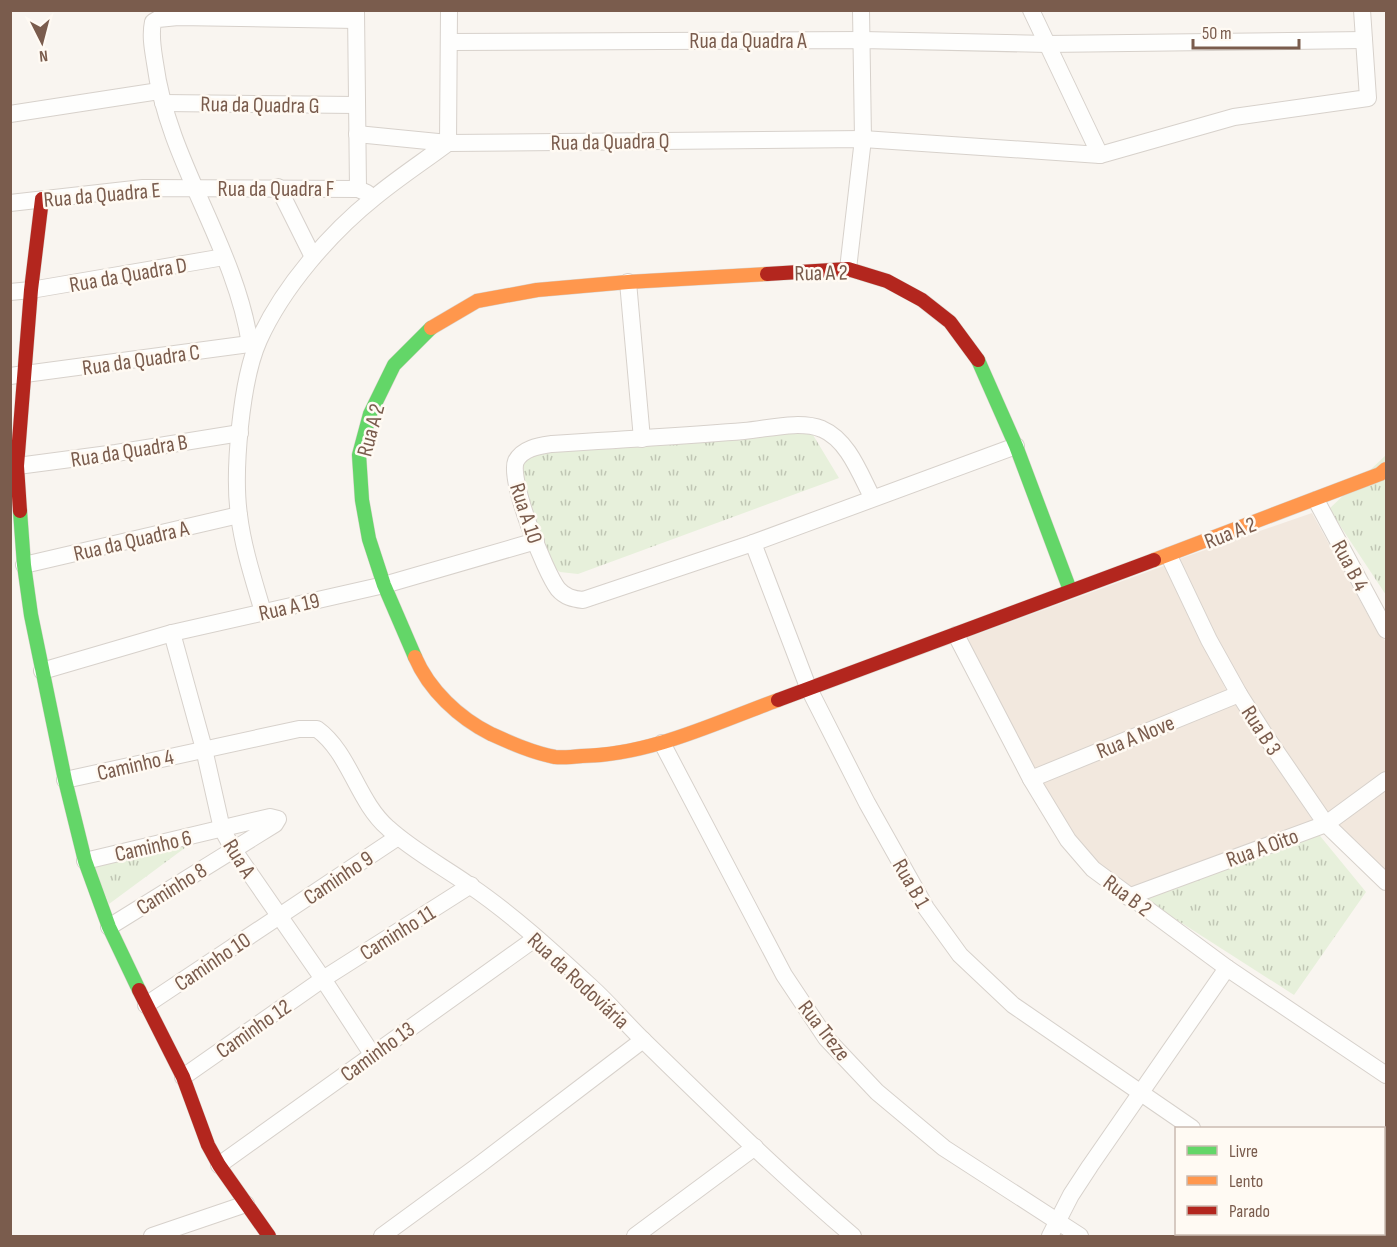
<svg xmlns="http://www.w3.org/2000/svg" width="1397" height="1247" viewBox="0 0 1397 1247" font-family="'Sofia Sans Condensed',sans-serif">
<defs>
<pattern id="park-tufts" width="24" height="20" patternUnits="userSpaceOnUse" patternTransform="scale(1.5)"><rect width="24" height="20" fill="#e7f0db"/><path d="M3 7l-1-3M5 7V3M7 7l1-3M15 17l-1-3M17 17v-4M19 17l1-3" fill="none" stroke="#c0c6b4"/></pattern>
</defs>
<rect width="100%" height="100%" fill="#f9f5f0"/>
<g fill="#f2e8de">
<polygon points="1312,513 1374,626 1386,642 1386,771 1329,814 1244,689 1176,560"/>
<polygon points="1166,565 1230,698 1031,779 959,641"/>
<polygon points="1235,703 1317,827 1134,894 1072,845 1041,783"/>
<polygon points="1386,787 1386,875 1336,825"/>
</g>
<g fill="url(#park-tufts)">
<polygon points="810,430 839,478 578,574 560,572 552,566 517,471 531,448"/>
<polygon points="1386,455 1386,595 1329,509"/>
<polygon points="1316,831 1366,892 1294,995 1138,895"/>
<polygon points="201,836 109,904 93,865"/>
</g>
<g fill="none" stroke-linecap="round" stroke-linejoin="round">
<g stroke="#d7d1cb" stroke-width="18">
<g id="street">
<polyline points="1031,10 1100,155 1234,117 1368,98 1362,10"/>
<polyline points="356,11 358,189 367,193"/>
<polyline points="450,42 862,40 1047,44 1364,40"/>
<polyline points="163,103 357,105"/>
<polyline points="10,114 159,91"/>
<polyline points="357,134 448,143 863,139 1100,155"/>
<polyline points="278,187 313,257"/>
<polyline points="10,203 143,188 358,189"/>
<polyline points="848,269 863,139 861,10"/>
<polyline points="628,282 642,439"/>
<polyline points="10,292 31,290 224,257"/>
<path d="M250,344C235,245 168,162 155,63C153,50 150,36 153,22L158,19L178,17L356,20"/>
<polyline points="10,376 257,343"/>
<polyline points="10,467 116,453 240,433"/>
<path d="M872,497C860,474 848,440 822,429C799,420 768,429 744,431C680,436 616,440 552,444C539,446 523,448 516,461C508,480 545,572 558,589C565,597 573,599 583,600L753,543L1016,446"/>
<polyline points="1316,500 1386,630"/>
<polyline points="753,543 808,687 867,803 926,908 960,955 1013,1005 1192,1128"/>
<polyline points="1169,556 1209,640 1239,694 1265,735 1326,824 1386,882"/>
<polyline points="24,565 239,515"/>
<path d="M263,612C254,581 243,548 239,515C233,472 241,380 259,340C283,287 330,233 375,197C398,178 424,161 448,143L449,10"/>
<polyline points="172,633 204,749 222,829 233,849 323,979 372,1054"/>
<polyline points="956,635 1031,779 1068,840 1093,869 1227,968 1386,1075"/>
<polyline points="42,671 172,633 384,585 536,541"/>
<polyline points="662,743 784,975 826,1038 877,1092 944,1148 1080,1236"/>
<polyline points="1031,779 1239,694"/>
<path d="M65,780L299,729H317C350,753 357,801 388,828C412,850 442,866 469,885C512,914 553,952 591,987C610,1004 626,1024 645,1042C713,1108 781,1175 853,1236"/>
<polyline points="85,861 270,817 278,819 275,824 109,927"/>
<polyline points="1128,897 1326,824 1386,780"/>
<polyline points="146,1005 398,837"/>
<polyline points="183,1077 323,979 471,885"/>
<polyline points="219,1165 536,938"/>
<polyline points="1343,1234 1347,1236"/>
<polyline points="152,1236 246,1204"/>
<polyline points="382,1236 479,1165 643,1040"/>
<polyline points="635,1236 755,1147"/>
<polyline points="1050,1236 1071,1195 1090,1166 1227,968"/>
</g>
</g>
<g stroke="#d9d2cb" stroke-width="15">
<g id="fast">
<polyline points="978,360 1016,446 1070,590"/>
<polyline points="20,511 24,565 31,615 65,780 85,861 109,927 139,990"/>
<polyline points="415,657 384,585 369,539 362,500 359,455 370,414 394,365 431,328"/>
</g>
</g>
<g stroke="#d9d2cb" stroke-width="15">
<g id="slow">
<polyline points="431,328 477,301 537,290 628,282 767,274"/>
<polyline points="1154,560 1380,474 1386,469"/>
<path d="M415,657C429,690 459,718 491,734C511,743 533,753 555,757C563,758 573,757 582,756C650,755 715,723 778,700"/>
</g>
</g>
<g stroke="#d9d2cb" stroke-width="15">
<g id="jam">
<polyline points="767,274 848,269 887,281 922,300 950,322 978,360"/>
<polyline points="20,511 17,466 31,290 42,199"/>
<polyline points="778,700 1154,560"/>
<polyline points="139,990 183,1077 208,1145 219,1165 269,1236"/>
</g>
</g>
<use href="#street" stroke="#fefefd" stroke-width="16"/>
<use href="#fast" stroke="#63d668" stroke-width="14"/>
<use href="#slow" stroke="#ff974d" stroke-width="14"/>
<use href="#jam" stroke="#b3261e" stroke-width="14"/>
</g>
<g text-anchor="middle" stroke-width="5" stroke-linejoin="round" paint-order="stroke">
<g font-size="22" fill="#7a5c4d" stroke="#fffaf3">
<text x="748" y="48">Rua da Quadra A</text>
<text transform="translate(260 104) rotate(1)" y="8">Rua da Quadra G</text>
<text transform="translate(610 141) rotate(-1)" y="8">Rua da Quadra Q</text>
<text x="276" y="196">Rua da Quadra F</text>
<text transform="translate(102 194) rotate(-5)" y="8">Rua da Quadra E</text>
<text transform="translate(821 272) rotate(-1)" y="8">Rua A 2</text>
<text transform="translate(128 274) rotate(-10)" y="8">Rua da Quadra D</text>
<text transform="translate(141 359) rotate(-8)" y="8">Rua da Quadra C</text>
<text transform="translate(370 430) rotate(-75)" y="8">Rua A 2</text>
<text transform="translate(129 450) rotate(-9)" y="8">Rua da Quadra B</text>
<text transform="translate(527 513) rotate(72)" y="8">Rua A 10</text>
<text transform="translate(1230 532) rotate(-21)" y="8">Rua A 2</text>
<text transform="translate(131 540) rotate(-13)" y="8">Rua da Quadra A</text>
<text transform="translate(1351 565) rotate(62)" y="8">Rua B 4</text>
<text transform="translate(289 606) rotate(-13)" y="8">Rua A 19</text>
<text transform="translate(1262 730) rotate(57)" y="8">Rua B 3</text>
<text transform="translate(1135 736) rotate(-22)" y="8">Rua A Nove</text>
<text transform="translate(135 764) rotate(-13)" y="8">Caminho 4</text>
<text transform="translate(153 845) rotate(-13)" y="8">Caminho 6</text>
<text transform="translate(1262 847) rotate(-20)" y="8">Rua A Oito</text>
<text transform="translate(240 858) rotate(58)" y="8">Rua A</text>
<text transform="translate(338 877) rotate(-34)" y="8">Caminho 9</text>
<text transform="translate(912 883) rotate(60)" y="8">Rua B 1</text>
<text transform="translate(171 888) rotate(-32)" y="8">Caminho 8</text>
<text transform="translate(1128 895) rotate(37)" y="8">Rua B 2</text>
<text transform="translate(397 932) rotate(-32)" y="8">Caminho 11</text>
<text transform="translate(212 961) rotate(-34)" y="8">Caminho 10</text>
<text transform="translate(579 980) rotate(43)" y="8">Rua da Rodoviária</text>
<text transform="translate(253 1028) rotate(-35)" y="8">Caminho 12</text>
<text transform="translate(825 1030) rotate(52)" y="8">Rua Treze</text>
<text transform="translate(377 1051) rotate(-36)" y="8">Caminho 13</text>
</g>
</g>
<rect width="1397" height="1247" fill="none" stroke="#7a5c4d" stroke-width="24"/>
<rect x="1175" y="1127" width="210" height="108" fill="#fffaf3" stroke="#cabbb1" stroke-width="1.5"/>
<rect x="1187" y="1146" width="30" height="9" fill="#63d668" stroke="#cabbb1" stroke-width="1.5"/>
<text x="1229" y="1157" font-size="18" fill="#7a5c4d">Livre</text>
<rect x="1187" y="1176" width="30" height="9" fill="#ff974d" stroke="#cabbb1" stroke-width="1.5"/>
<text x="1229" y="1187" font-size="18" fill="#7a5c4d">Lento</text>
<rect x="1187" y="1206" width="30" height="9" fill="#b3261e" stroke="#cabbb1" stroke-width="1.5"/>
<text x="1229" y="1217" font-size="18" fill="#7a5c4d">Parado</text>
<g transform="translate(42 42) rotate(174)" stroke="#fffaf3" stroke-width="4.5" paint-order="stroke">
<path d="M0-4.5L10 22L0 15L-10 22Z" fill="#7a5c4d"/>
<text y="-9" font-size="16" font-weight="bold" text-anchor="middle" fill="#7a5c4d">N</text>
</g>
<path d="M1193 39v9h106v-9" fill="none" stroke="#7a5c4d" stroke-width="3"/>
<text x="1202" y="39" font-size="18" fill="#7a5c4d" stroke="#fffaf3" stroke-width="4.5" paint-order="stroke">50 m</text>
</svg>
